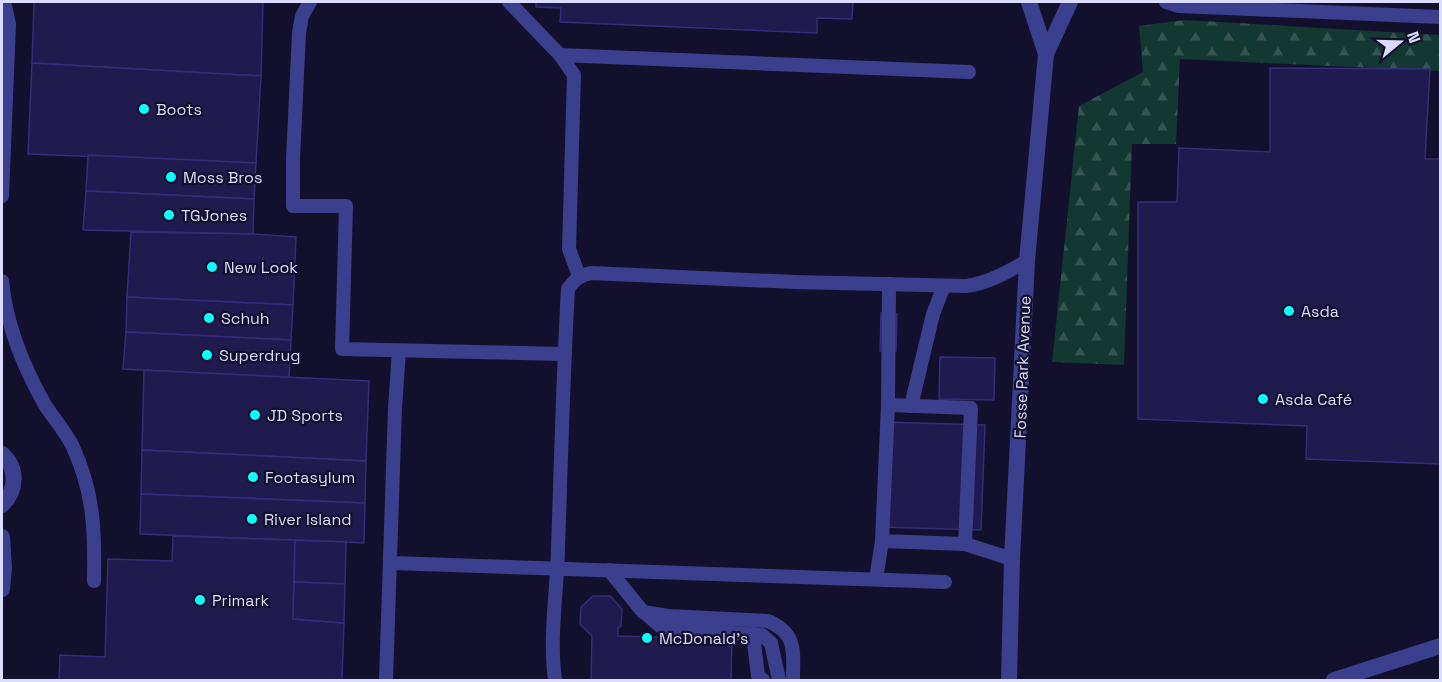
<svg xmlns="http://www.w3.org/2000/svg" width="1442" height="682" viewBox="0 0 1442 682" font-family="'Space Grotesk',sans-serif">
<defs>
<pattern id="forest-firs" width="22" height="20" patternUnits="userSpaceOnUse" patternTransform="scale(1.5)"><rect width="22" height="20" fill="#133731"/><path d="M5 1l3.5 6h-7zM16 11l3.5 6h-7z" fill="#355350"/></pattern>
</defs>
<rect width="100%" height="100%" fill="#12102d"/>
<polygon fill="url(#forest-firs)" points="1185,20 1440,35 1440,71 1180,59 1176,144 1132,144 1124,365 1052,362 1079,106 1143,72 1139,26"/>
<g fill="#201b4e" stroke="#332d7b" stroke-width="1.5">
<polygon points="34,2 263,2 261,76 32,63"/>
<polygon points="536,2 853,2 852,19 817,18 817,33 560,22 561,8 536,7"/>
<polygon points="32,63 261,76 256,163 28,154"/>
<polygon points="1270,68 1430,69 1425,159 1440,159 1440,464 1306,459 1307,426 1138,419 1138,202 1177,202 1179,148 1270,152"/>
<polygon points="88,155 256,163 254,199 86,191"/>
<polygon points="86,191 254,199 253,234 83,230"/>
<polygon points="131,232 253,234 296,237 293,305 127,297"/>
<polygon points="127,297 293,305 291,340 126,332"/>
<polygon points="881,313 897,314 896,351 880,351"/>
<polygon points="126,332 291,340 289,378 123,369"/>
<polygon points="940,357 995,358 994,400 939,399"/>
<polygon points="144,370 369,381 366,461 142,450"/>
<polygon points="882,422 985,425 981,530 879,527"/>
<polygon points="142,450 366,461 365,503 141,494"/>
<polygon points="141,494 365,503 364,543 140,534"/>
<polygon points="173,536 295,540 293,619 344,623 342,680 59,680 60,655 105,657 108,559 172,561"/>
<polygon points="295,540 346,542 345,584 294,582"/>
<polygon points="294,582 345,584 344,623 293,619"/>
<polygon points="593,596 610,596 622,609 621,626 618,628 618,636 732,639 731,680 591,680 592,636 580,624 581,607"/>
</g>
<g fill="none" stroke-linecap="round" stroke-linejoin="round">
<g stroke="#3a408d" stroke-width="14">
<polyline points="310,2 302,16 299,33 293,159 293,206 346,206 342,349 565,354"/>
<polyline points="509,2 560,55 574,75 569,249 579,276"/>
<polyline points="1166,2 1179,6 1440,17"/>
<polyline points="560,55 969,72"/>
<polyline points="2,196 9,24 4,2"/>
<path d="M2,281C6,325 23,366 45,405C54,419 66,432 73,447C94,493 95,531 94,581"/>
<polyline points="889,284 888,405 882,541 965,544 1012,559"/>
<polyline points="888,405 971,408 965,544"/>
<polyline points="911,406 933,314 944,286"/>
<polyline points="391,563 945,582"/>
<path d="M609,570L643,612L668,616L768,621C798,634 793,652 793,680"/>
<polyline points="876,579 882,541"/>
<polyline points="645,613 660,626 671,629 762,635 771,643 779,680"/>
<polyline points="753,634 758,676 763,680"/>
<polyline points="386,680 395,408 399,351"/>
<path d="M555,680C549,637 557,592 558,549C561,462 563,375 568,289C575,279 579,276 591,273L795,282L966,286C989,283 1007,272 1027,261"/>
</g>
<polyline stroke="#3a408d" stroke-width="16" points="1334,680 1440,646"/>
<g stroke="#3a408d" stroke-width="16">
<polyline points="1029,2 1046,54"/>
<path d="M2,454C18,468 17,490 2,505"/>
<polyline points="2,537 4,568 2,589"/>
<polyline points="1009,680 1012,559 1027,261 1046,54 1070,2"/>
</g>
</g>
<g fill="#08fffb" stroke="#12102d" stroke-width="2">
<circle cx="144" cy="109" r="6"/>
<circle cx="171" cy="177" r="6"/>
<circle cx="169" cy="215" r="6"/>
<circle cx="212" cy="267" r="6"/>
<circle cx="1289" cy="311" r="6"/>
<circle cx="209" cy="318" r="6"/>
<circle cx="207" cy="355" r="6"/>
<circle cx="1263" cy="399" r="6"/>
<circle cx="255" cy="415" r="6"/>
<circle cx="253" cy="477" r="6"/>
<circle cx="252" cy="519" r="6"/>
<circle cx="200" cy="600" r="6"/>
<circle cx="647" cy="638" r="6"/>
</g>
<g text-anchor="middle" stroke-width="4.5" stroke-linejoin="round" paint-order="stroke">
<g font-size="16" fill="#dcdcff" stroke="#12102d" text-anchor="start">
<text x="156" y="115">Boots</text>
<text x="183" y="183">Moss Bros</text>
<text x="181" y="221">TGJones</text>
<text x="224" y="273">New Look</text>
<text x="1301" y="317">Asda</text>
<text x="221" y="324">Schuh</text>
<text x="219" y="361">Superdrug</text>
<text x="1275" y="405">Asda Café</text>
<text x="267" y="421">JD Sports</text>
<text x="265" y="483">Footasylum</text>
<text x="264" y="525">River Island</text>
<text x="212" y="606">Primark</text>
<text x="659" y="644">McDonald's</text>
</g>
<g font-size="16" fill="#dcdcff" stroke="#12102d">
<text transform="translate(1022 367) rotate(-88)" y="6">Fosse Park Avenue</text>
</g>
</g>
<rect width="1442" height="682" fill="none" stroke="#dcdcff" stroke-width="6"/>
<g transform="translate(1400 42) rotate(71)" stroke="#12102d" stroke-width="4.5" paint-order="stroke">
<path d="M0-4.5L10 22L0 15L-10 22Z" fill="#dcdcff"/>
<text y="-9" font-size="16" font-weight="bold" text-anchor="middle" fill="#dcdcff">N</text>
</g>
</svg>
